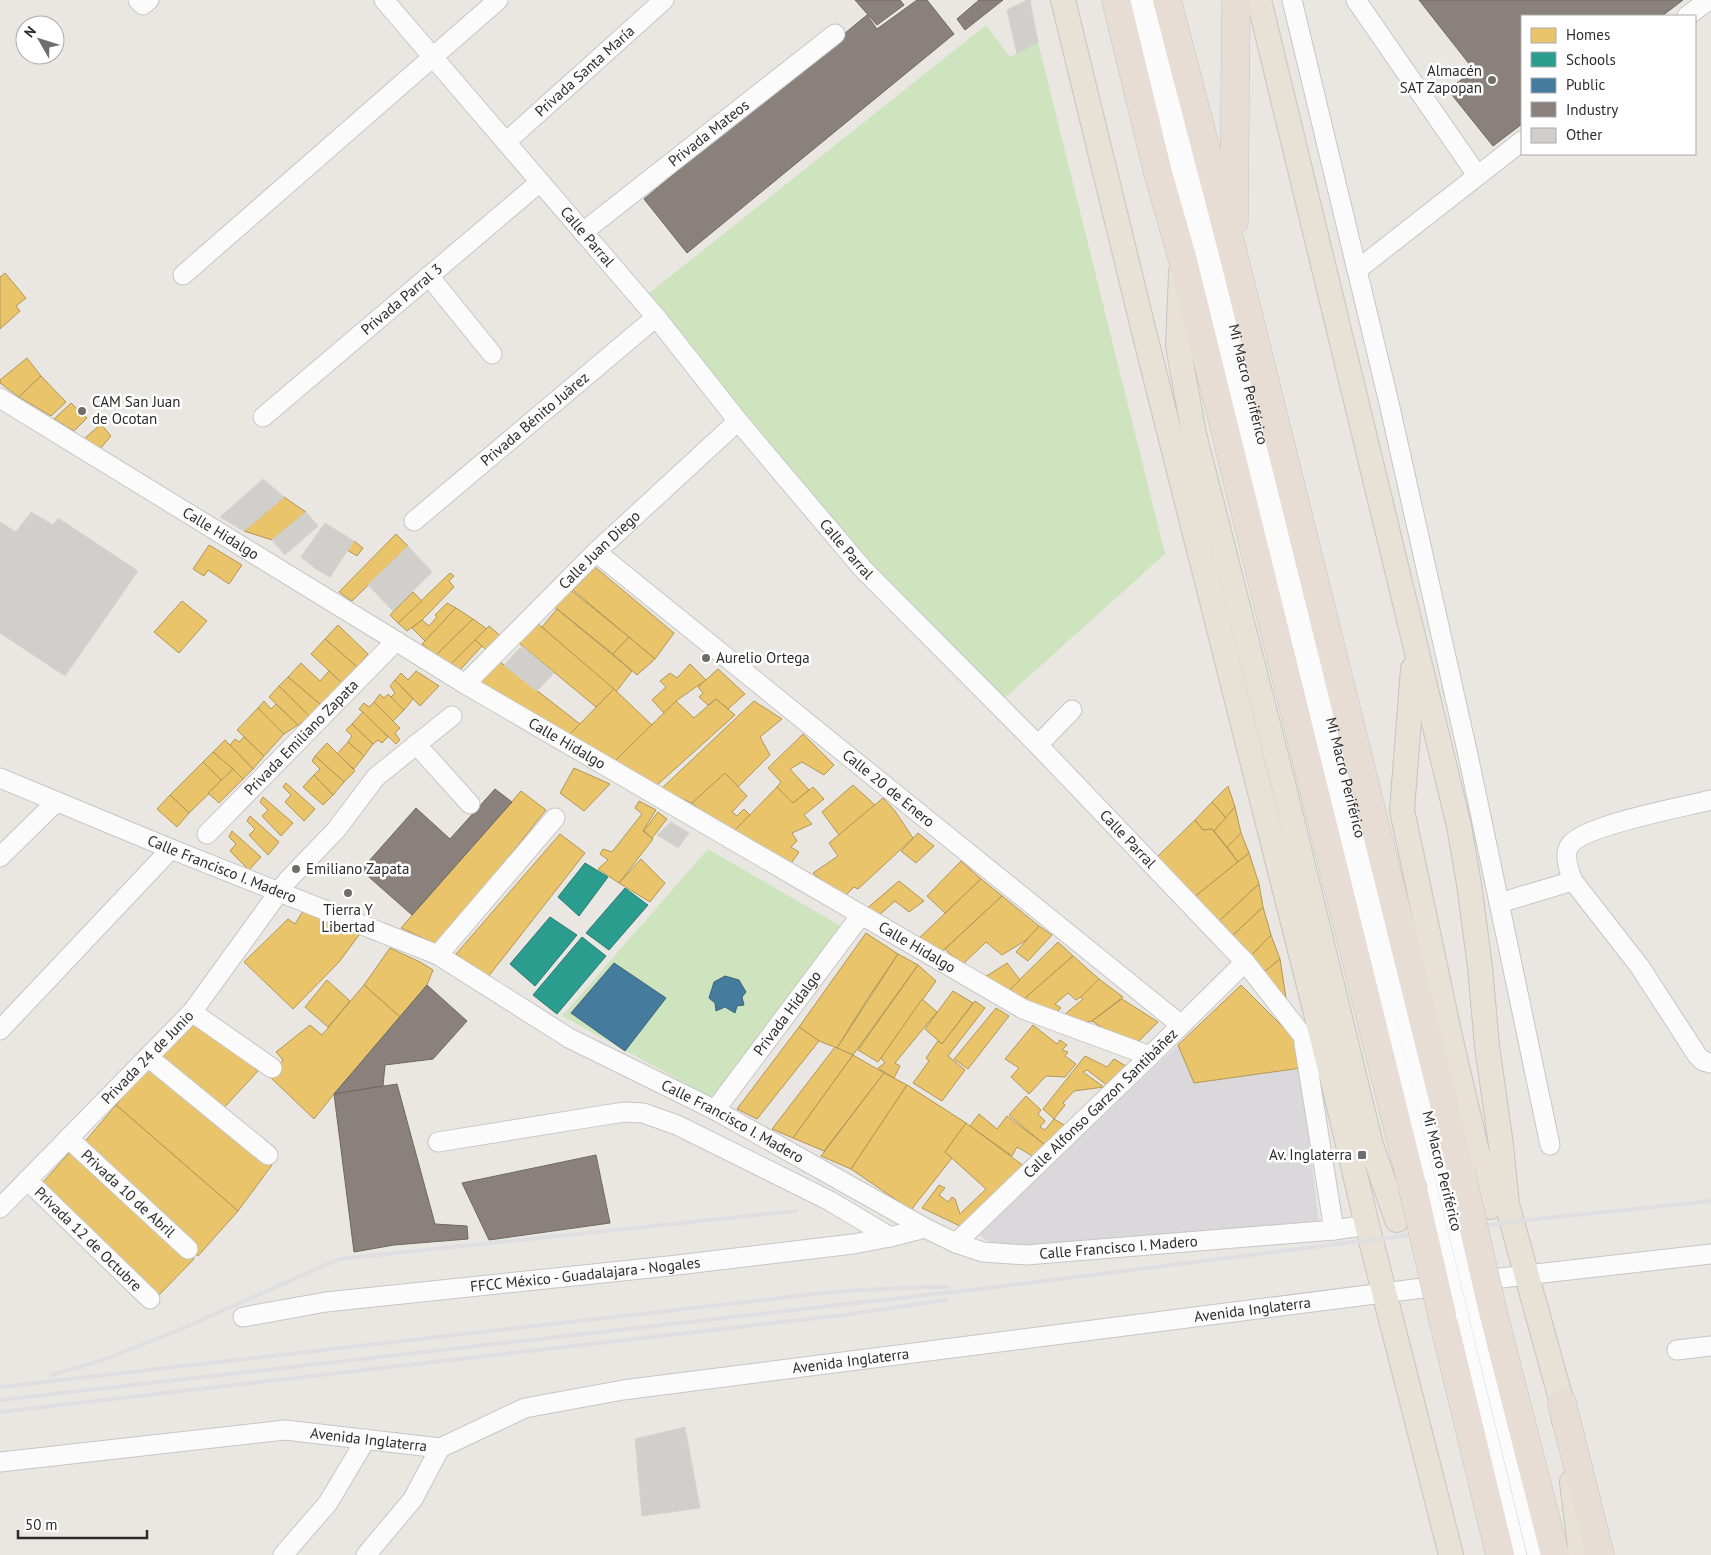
<svg xmlns="http://www.w3.org/2000/svg" width="1711" height="1555" viewBox="0 0 1711 1555" font-family="'PT Sans',sans-serif">
<rect width="100%" height="100%" fill="#eae7e3"/>
<polygon fill="#dad8da" points="1178,1045 1194,1083 1301,1068 1319,1224 1001,1250 977,1234"/>
<g fill="#cee4be">
<polygon points="986,25 1010,57 1038,42 1165,554 1005,698 866,561 648,294"/>
<polygon points="708,849 844,928 716,1100 562,1016"/>
</g>
<g fill="#e9c46a" stroke="#b09657">
<polygon points="5,273 26,298 16,306 20,311 0,329 0,277"/>
<polygon points="27,358 41,376 19,397 0,383 0,380"/>
<polygon points="41,376 66,402 51,416 19,397"/>
<polygon points="71,403 87,418 74,431 54,419"/>
<polygon points="101,424 111,436 100,449 84,439"/>
<polygon points="284,497 306,512 272,540 244,531"/>
<polygon points="396,534 408,546 352,601 339,592"/>
<polygon points="354,541 363,548 357,556 347,550"/>
<polygon points="209,545 242,565 229,584 208,570 204,576 193,569"/>
<polygon points="595,567 674,633 655,659 573,590"/>
<polygon points="450,573 454,576 449,581 454,587 422,620 407,631 398,623"/>
<polygon points="567,587 629,637 613,654 551,604"/>
<polygon points="413,592 422,601 398,623 390,615"/>
<polygon points="182,601 207,621 179,653 154,632"/>
<polygon points="447,603 456,608 425,641 412,628 422,620 429,626 437,617 435,615"/>
<polygon points="456,608 473,619 436,655 422,644"/>
<polygon points="557,609 632,671 616,692 542,627"/>
<polygon points="473,619 487,629 451,664 436,655"/>
<polygon points="537,623 614,689 596,707 519,643"/>
<polygon points="338,625 368,654 357,667 325,639"/>
<polygon points="489,626 505,640 491,654 475,640"/>
<polygon points="629,637 655,659 637,675 613,654"/>
<polygon points="325,639 357,667 342,683 311,654"/>
<polygon points="475,640 482,646 460,670 451,664"/>
<polygon points="499,661 504,665 580,724 567,737 479,682"/>
<polygon points="301,663 320,681 329,671 342,683 321,705 288,677"/>
<polygon points="690,664 706,680 676,701 664,713 652,700 666,687 660,681 670,673 677,678"/>
<polygon points="718,669 745,694 728,709 716,699 708,705 699,697 703,693 698,687"/>
<polygon points="416,671 439,686 420,706 395,680 401,673 408,680"/>
<polygon points="288,677 321,705 310,717 279,686"/>
<polygon points="395,680 413,699 404,710 391,697 395,693 390,686"/>
<polygon points="279,686 310,717 298,725 269,697"/>
<polygon points="614,689 652,725 615,761 567,737"/>
<polygon points="380,694 384,698 388,694 404,710 393,721 374,702"/>
<polygon points="716,699 735,715 657,785 615,761 676,701 694,718"/>
<polygon points="264,701 271,709 276,704 298,725 284,734 258,708"/>
<polygon points="754,701 782,719 760,737 770,755 738,787 725,773 692,803 660,790"/>
<polygon points="374,702 400,728 395,733 400,740 396,744 359,709 364,703 369,707"/>
<polygon points="258,708 284,734 264,756 237,730"/>
<polygon points="363,712 388,737 382,743 378,740 373,744 352,724"/>
<polygon points="352,724 373,744 364,756 348,742 352,736 346,730"/>
<polygon points="803,734 834,765 824,775 802,762 790,769 809,790 793,803 777,787 781,782 768,768"/>
<polygon points="244,737 264,756 253,769 230,745 235,739 239,742"/>
<polygon points="225,740 253,769 243,779 213,752"/>
<polygon points="348,742 364,756 354,769 337,754"/>
<polygon points="327,743 355,771 344,782 315,756"/>
<polygon points="213,752 233,769 222,781 203,762"/>
<polygon points="315,756 344,782 333,795 314,775 320,769 312,761"/>
<polygon points="203,762 222,781 189,813 170,795"/>
<polygon points="574,768 610,784 584,811 560,793"/>
<polygon points="233,769 243,779 219,803 208,793"/>
<polygon points="725,773 747,796 732,812 737,816 744,809 750,815 734,831 713,817 710,819 692,803"/>
<polygon points="314,775 333,795 323,805 303,787"/>
<polygon points="286,783 315,809 304,821 285,802 291,795 283,787"/>
<polygon points="853,785 875,805 839,835 822,812"/>
<polygon points="1228,786 1235,807 1226,818 1212,802"/>
<polygon points="777,787 793,803 813,787 824,799 804,815 812,824 792,833 797,841 791,847 799,852 788,868 734,831"/>
<polygon points="521,791 546,810 438,945 401,928"/>
<polygon points="170,795 189,813 177,827 157,809"/>
<polygon points="263,797 293,823 281,836 262,816 268,810 260,802"/>
<polygon points="883,798 895,811 913,838 858,889 854,887 843,898 813,873 838,856 829,843"/>
<polygon points="639,801 656,810 643,831 653,839 619,883 598,869 608,860 600,854 603,849 612,852 642,814 635,808"/>
<polygon points="1212,802 1226,818 1214,831 1212,829 1203,830 1195,820"/>
<polygon points="1235,807 1241,833 1227,847 1214,831"/>
<polygon points="658,812 667,819 652,838 644,831"/>
<polygon points="250,816 279,842 268,855 249,835 255,829 247,821"/>
<polygon points="1195,820 1203,830 1212,829 1238,862 1193,898 1157,857"/>
<polygon points="232,831 261,857 249,870 230,851 236,844 229,837"/>
<polygon points="918,833 934,846 916,863 901,851"/>
<polygon points="1241,833 1249,853 1238,862 1227,847"/>
<polygon points="560,834 585,853 488,977 456,954"/>
<polygon points="1249,853 1259,884 1217,923 1193,898"/>
<polygon points="641,859 665,883 650,902 619,883"/>
<polygon points="961,861 981,879 945,913 927,896"/>
<polygon points="981,879 1002,896 937,956 916,941"/>
<polygon points="899,881 924,901 909,912 895,901 876,918 865,910"/>
<polygon points="1259,884 1263,907 1231,937 1217,923"/>
<polygon points="1002,896 1039,926 1028,939 1002,955 986,942 962,965 945,949"/>
<polygon points="1263,907 1271,935 1250,957 1231,937"/>
<polygon points="303,911 359,935 339,962 293,1009 244,962 288,919 295,924"/>
<polygon points="1039,926 1052,935 1028,961 1016,952"/>
<polygon points="866,933 898,954 866,1001 837,1048 819,1041 799,1027"/>
<polygon points="1271,935 1280,959 1263,973 1250,957"/>
<polygon points="1058,942 1073,956 1024,999 1006,993"/>
<polygon points="390,948 420,962 433,970 427,985 400,1017 364,985"/>
<polygon points="898,954 918,965 853,1055 837,1048"/>
<polygon points="1073,956 1099,979 1081,997 1076,1000 1068,993 1055,1004 1061,1008 1053,1015 1024,999"/>
<polygon points="1280,959 1286,998 1284,1000 1263,973"/>
<polygon points="1007,963 1020,980 1006,993 982,979"/>
<polygon points="918,965 936,981 878,1062 858,1050"/>
<polygon points="1099,979 1123,997 1092,1021 1074,1025 1063,1016 1083,999 1081,997"/>
<polygon points="327,980 350,1001 328,1027 305,1007"/>
<polygon points="364,985 400,1017 334,1094 314,1119 269,1076 283,1060 276,1052 310,1025 322,1035"/>
<polygon points="1241,985 1299,1043 1301,1068 1194,1083 1178,1045"/>
<polygon points="953,991 973,1003 942,1044 925,1029"/>
<polygon points="922,999 937,1012 895,1063 900,1066 894,1078 878,1068 885,1063 881,1058"/>
<polygon points="1122,999 1158,1022 1138,1042 1118,1038 1092,1021"/>
<polygon points="975,1001 985,1008 948,1056 965,1070 942,1101 913,1083 929,1061 926,1058 938,1041 942,1044"/>
<polygon points="996,1008 1009,1016 968,1069 954,1059"/>
<polygon points="194,1017 258,1071 220,1112 160,1059"/>
<polygon points="1033,1025 1057,1044 1060,1040 1067,1045 1062,1050 1068,1052 1065,1056 1076,1064 1065,1077 1046,1076 1029,1094 1011,1077 1019,1068 1005,1059"/>
<polygon points="799,1027 819,1041 757,1119 737,1109"/>
<polygon points="835,1047 853,1055 793,1138 772,1129"/>
<polygon points="853,1055 884,1073 824,1151 793,1138"/>
<polygon points="1085,1056 1107,1067 1114,1059 1126,1066 1108,1086 1087,1070 1083,1072 1104,1087 1074,1091 1063,1103 1065,1105 1054,1119 1043,1109"/>
<polygon points="146,1068 272,1165 238,1211 116,1105"/>
<polygon points="884,1073 907,1085 851,1169 821,1156"/>
<polygon points="907,1085 966,1123 945,1152 952,1158 911,1210 851,1169"/>
<polygon points="1026,1096 1041,1110 1038,1114 1045,1121 1040,1127 1045,1130 1054,1119 1066,1126 1045,1145 1009,1115"/>
<polygon points="116,1105 238,1211 198,1256 82,1145"/>
<polygon points="979,1114 997,1129 1007,1116 1045,1145 1034,1157 1017,1147 1012,1156 970,1126"/>
<polygon points="966,1123 1025,1167 960,1226 922,1208 939,1185 945,1188 939,1195 948,1202 952,1197 955,1199 960,1214 986,1189 945,1152"/>
<polygon points="74,1147 194,1259 156,1298 39,1187"/>
</g>
<g fill="#2a9d8f" stroke="#2b7b71">
<polygon points="585,863 608,877 579,916 558,897"/>
<polygon points="625,888 648,905 609,950 586,933"/>
<polygon points="550,917 577,935 535,986 510,964"/>
<polygon points="582,937 606,956 557,1014 533,995"/>
</g>
<g fill="#457b9d" stroke="#3e637b">
<polygon points="614,963 666,998 625,1051 571,1013"/>
<polygon points="725,976 739,980 746,992 742,997 744,1005 737,1006 735,1013 725,1007 716,1011 715,1003 709,998 714,982"/>
</g>
<g fill="#8a817c" stroke="#6e6864">
<polygon points="855,0 900,0 904,5 877,25"/>
<polygon points="917,0 927,0 954,34 687,253 644,199 867,15 877,29"/>
<polygon points="979,0 1003,0 965,30 957,19"/>
<polygon points="1419,0 1683,0 1662,16 1522,16 1522,124 1493,146 1448,90 1474,70"/>
<polygon points="495,789 512,802 412,915 361,870 416,808 450,839"/>
<polygon points="427,985 467,1021 433,1059 385,1065 383,1086 334,1094"/>
<polygon points="397,1084 435,1224 467,1226 468,1239 394,1245 354,1252 334,1094"/>
<polygon points="596,1155 610,1223 489,1240 462,1183"/>
</g>
<g fill="#d1cfcc" stroke="#d5d3cf">
<polygon points="1027,0 1030,0 1038,42 1017,54 1007,10"/>
<polygon points="263,479 284,497 244,531 220,517"/>
<polygon points="31,512 53,525 58,518 138,571 65,676 0,633 0,522 16,532"/>
<polygon points="306,512 318,526 285,555 272,540"/>
<polygon points="325,523 354,541 330,577 316,569 301,557"/>
<polygon points="408,546 432,572 393,611 368,585"/>
<polygon points="522,646 554,673 537,691 504,665"/>
<polygon points="671,822 689,833 678,848 657,835"/>
<polygon points="685,1427 700,1508 642,1516 635,1439"/>
</g>
<g fill="none" stroke-linecap="round" stroke-linejoin="round">
<g stroke="#c6c6c5" stroke-width="21">
<g id="minor">
<polyline points="138,0 143,5 149,0"/>
<path id="s1" d="M384,0L656,317L738,421L863,569L1038,745L1245,962L1303,1036L1318,1060L1329,1073"/>
<polyline points="1137,0 1430,1198"/>
<path id="s2" d="M1153,0L1449,1195"/>
<polyline points="1292,0 1389,403 1468,755 1550,1145"/>
<polyline points="1356,0 1477,175"/>
<polyline points="1687,16 1709,0"/>
<path id="s3" d="M506,142L664,0"/>
<path id="s4" d="M583,232L835,34"/>
<polyline points="1357,270 1522,141"/>
<polyline points="183,275 498,0"/>
<polyline points="429,276 492,354"/>
<path id="s5" d="M0,398L396,641L465,684L1023,1009L1150,1056"/>
<path id="s6" d="M263,417L540,182"/>
<path id="s7" d="M414,521L656,317"/>
<path id="s8" d="M596,552L1181,1025"/>
<path id="s9" d="M465,684L596,552L738,421"/>
<polyline points="416,744 470,804"/>
<polyline points="1038,745 1072,710"/>
<path id="s10" d="M0,778L171,849L438,955L569,1038L715,1110L925,1228L956,1243L983,1252L1026,1255L1334,1230L1367,1225"/>
<path d="M1711,800C1684,807 1584,825 1570,845C1563,854 1569,871 1573,881L1640,967L1697,1055L1703,1061L1711,1063"/>
<path id="s11" d="M207,834L396,641"/>
<polyline points="0,857 56,802"/>
<polyline points="1499,903 1573,881"/>
<polyline points="438,955 555,818"/>
<polyline points="192,1012 272,1068"/>
<polyline points="0,1030 171,849"/>
<polyline points="1304,1043 1334,1230"/>
<polyline points="148,1057 268,1155"/>
<path id="s12" d="M715,1110L861,915"/>
<path id="s13" d="M68,1138L188,1249"/>
<polyline points="438,1142 605,1115 625,1112 643,1113 677,1125 830,1201 890,1237"/>
<path id="s14" d="M27,1180L150,1299"/>
<path id="s15" d="M0,1208L192,1012L287,881L336,830L376,777L452,716"/>
<path id="s16" d="M956,1243L1150,1056L1245,962"/>
<polyline points="1474,1281 1711,1254"/>
<polyline points="1476,1306 1537,1555"/>
<polyline points="1457,1309 1517,1555"/>
<path id="s17" d="M243,1317L326,1302L669,1266L853,1244L890,1237L925,1228"/>
<polyline points="1677,1350 1711,1346"/>
<path id="s18" d="M0,1462L285,1430L440,1448L525,1408L623,1390L1446,1285"/>
<polyline points="283,1555 328,1503 366,1439"/>
<polyline points="366,1555 413,1499 440,1448"/>
</g>
</g>
<g stroke="#c6c4c2" stroke-width="26">
<g id="major">
<polyline points="1063,0 1146,340 1332,1077 1367,1225 1451,1555"/>
<polyline points="1259,0 1459,826 1469,884 1480,967 1487,1046 1501,1145 1507,1204 1562,1403 1564,1421"/>
<polyline points="1181,273 1178,346 1194,434 1283,783 1371,1145 1397,1220"/>
<polyline points="1413,669 1402,810 1451,1041 1490,1207"/>
<polyline points="1572,1482 1581,1555"/>
</g>
</g>
<g stroke="#c6c4c2" stroke-width="29">
<g id="highway">
<polyline points="1116,0 1158,173 1182,257 1412,1185"/>
<polyline points="1167,0 1234,257 1461,1172"/>
<polyline points="1234,221 1236,0"/>
<polyline points="1492,1308 1555,1555"/>
<polyline points="1442,1315 1500,1555"/>
<polyline points="1562,1403 1600,1555"/>
</g>
</g>
<use href="#minor" stroke="#fcfbfb" stroke-width="19"/>
<use href="#major" stroke="#e7e2d5" stroke-width="24"/>
<use href="#highway" stroke="#e8ddd5" stroke-width="28"/>
<g stroke="#dfdee0" stroke-width="4">
<polyline points="51,1375 103,1360 179,1330 339,1259 796,1211"/>
<polyline points="0,1387 842,1291 923,1287 948,1287"/>
<polyline points="0,1400 988,1288 1537,1219 1711,1201"/>
<polyline points="0,1412 852,1314 946,1300"/>
</g>
<g stroke="#c6c6c5" stroke-width="21" stroke-linecap="butt">
<g id="minor-bridge">
<polyline points="1449,1195 1476,1306"/>
<polyline points="1430,1198 1457,1309"/>
</g>
</g>
<g stroke="#c6c4c2" stroke-width="29" stroke-linecap="butt">
<g id="highway-bridge">
<polyline points="1461,1172 1492,1308"/>
<polyline points="1412,1185 1442,1315"/>
</g>
</g>
<use href="#minor-bridge" stroke="#fcfbfb" stroke-width="19"/>
<use href="#highway-bridge" stroke="#e8ddd5" stroke-width="28"/>
</g>
<g fill="#6e6d6c" stroke="#fff" stroke-width="2">
<circle cx="1492" cy="80" r="5"/>
<circle cx="82" cy="411" r="5"/>
<circle cx="706" cy="658" r="5"/>
<circle cx="296" cy="869" r="5"/>
<circle cx="348" cy="893" r="5"/>
<rect x="1357" y="1150" width="10" height="10" rx="2.5"/>
</g>
<g text-anchor="middle" stroke-width="5" stroke-linejoin="round" paint-order="stroke">
<g font-size="15" fill="#2c2c2c" stroke="#fff">
<text dy="5" stroke="none"><textPath href="#s3" startOffset="106">Privada Santa María</textPath></text>
<text dy="5" stroke="none"><textPath href="#s4" startOffset="160">Privada Mateos</textPath></text>
<text dy="5" stroke="none"><textPath href="#s1" startOffset="312">Calle Parral</textPath></text>
<text dy="5" stroke="none"><textPath href="#s6" startOffset="182">Privada Parral 3</textPath></text>
<text dy="5" stroke="none"><textPath href="#s2" startOffset="396">Mi Macro Periférico</textPath></text>
<text dy="5" stroke="none"><textPath href="#s7" startOffset="158">Privada Bénito Juàrez</textPath></text>
<text dy="5" stroke="none"><textPath href="#s5" startOffset="259">Calle Hidalgo</textPath></text>
<text dy="5" stroke="none"><textPath href="#s1" startOffset="718">Calle Parral</textPath></text>
<text dy="5" stroke="none"><textPath href="#s9" startOffset="190">Calle Juan Diego</textPath></text>
<text dy="5" stroke="none"><textPath href="#s11" startOffset="135">Privada Emiliano Zapata</textPath></text>
<text dy="5" stroke="none"><textPath href="#s5" startOffset="664">Calle Hidalgo</textPath></text>
<text dy="5" stroke="none"><textPath href="#s2" startOffset="801">Mi Macro Periférico</textPath></text>
<text dy="5" stroke="none"><textPath href="#s8" startOffset="376">Calle 20 de Enero</textPath></text>
<text dy="5" stroke="none"><textPath href="#s1" startOffset="1122">Calle Parral</textPath></text>
<text dy="5" stroke="none"><textPath href="#s10" startOffset="240">Calle Francisco I. Madero</textPath></text>
<text dy="5" stroke="none"><textPath href="#s5" startOffset="1069">Calle Hidalgo</textPath></text>
<text dy="5" stroke="none"><textPath href="#s12" startOffset="121">Privada Hidalgo</textPath></text>
<text dy="5" stroke="none"><textPath href="#s15" startOffset="211">Privada 24 de Junio</textPath></text>
<text dy="5" stroke="none"><textPath href="#s16" startOffset="201">Calle Alfonso Garzon Santibáñez</textPath></text>
<text dy="5" stroke="none"><textPath href="#s10" startOffset="811">Calle Francisco I. Madero</textPath></text>
<text transform="translate(1442 1171) rotate(76)" y="5">Mi Macro Periférico</text>
<text dy="5" stroke="none"><textPath href="#s13" startOffset="82">Privada 10 de Abril</textPath></text>
<text dy="5" stroke="none"><textPath href="#s14" startOffset="85">Privada 12 de Octubre</textPath></text>
<text dy="5" stroke="none"><textPath href="#s10" startOffset="1230">Calle Francisco I. Madero</textPath></text>
<text dy="5" stroke="none"><textPath href="#s17" startOffset="345">FFCC México - Guadalajara - Nogales</textPath></text>
<text dy="5" stroke="none"><textPath href="#s18" startOffset="1271">Avenida Inglaterra</textPath></text>
<text dy="5" stroke="none"><textPath href="#s18" startOffset="866">Avenida Inglaterra</textPath></text>
<text dy="5" stroke="none"><textPath href="#s18" startOffset="371">Avenida Inglaterra</textPath></text>
</g>
<g font-size="15" fill="#2c2c2c" stroke="#fff" text-anchor="start">
<text x="1482" y="76" text-anchor="end">Almacén<tspan x="1482" dy="17">SAT Zapopan</tspan></text>
<text x="92" y="407">CAM San Juan<tspan x="92" dy="17">de Ocotan</tspan></text>
<text x="716" y="663">Aurelio Ortega</text>
<text x="306" y="874">Emiliano Zapata</text>
<text x="348" y="915" text-anchor="middle">Tierra Y<tspan x="348" dy="17">Libertad</tspan></text>
<text x="1352" y="1160" text-anchor="end">Av. Inglaterra</text>
</g>
</g>
<rect x="1521" y="15" width="175" height="140" fill="#ffffff" stroke="#ababab"/>
<rect x="1531" y="28" width="25" height="15" fill="#e9c46a" stroke="#ababab"/>
<text x="1566" y="40" font-size="15" fill="#2c2c2c">Homes</text>
<rect x="1531" y="52" width="25" height="15" fill="#2a9d8f" stroke="#ababab"/>
<text x="1566" y="65" font-size="15" fill="#2c2c2c">Schools</text>
<rect x="1531" y="78" width="25" height="15" fill="#457b9d" stroke="#ababab"/>
<text x="1566" y="90" font-size="15" fill="#2c2c2c">Public</text>
<rect x="1531" y="102" width="25" height="15" fill="#8a817c" stroke="#ababab"/>
<text x="1566" y="115" font-size="15" fill="#2c2c2c">Industry</text>
<rect x="1531" y="128" width="25" height="15" fill="#d1cfcc" stroke="#ababab"/>
<text x="1566" y="140" font-size="15" fill="#2c2c2c">Other</text>
<g transform="translate(40 40) rotate(309)"><circle r="24" fill="#ffffff" stroke="#ababab"/>
<path d="M0-4L9 19L0 12L-9 19Z" fill="#6e6d6c"/>
<text y="-8" font-size="14" font-weight="bold" text-anchor="middle" fill="#2c2c2c">N</text>
</g>
<path d="M18 1530v8h129v-8" fill="none" stroke="#2c2c2c" stroke-width="2.5"/>
<text x="25" y="1530" font-size="15" fill="#2c2c2c" stroke="#ffffff" stroke-width="4" paint-order="stroke">50 m</text>
</svg>
